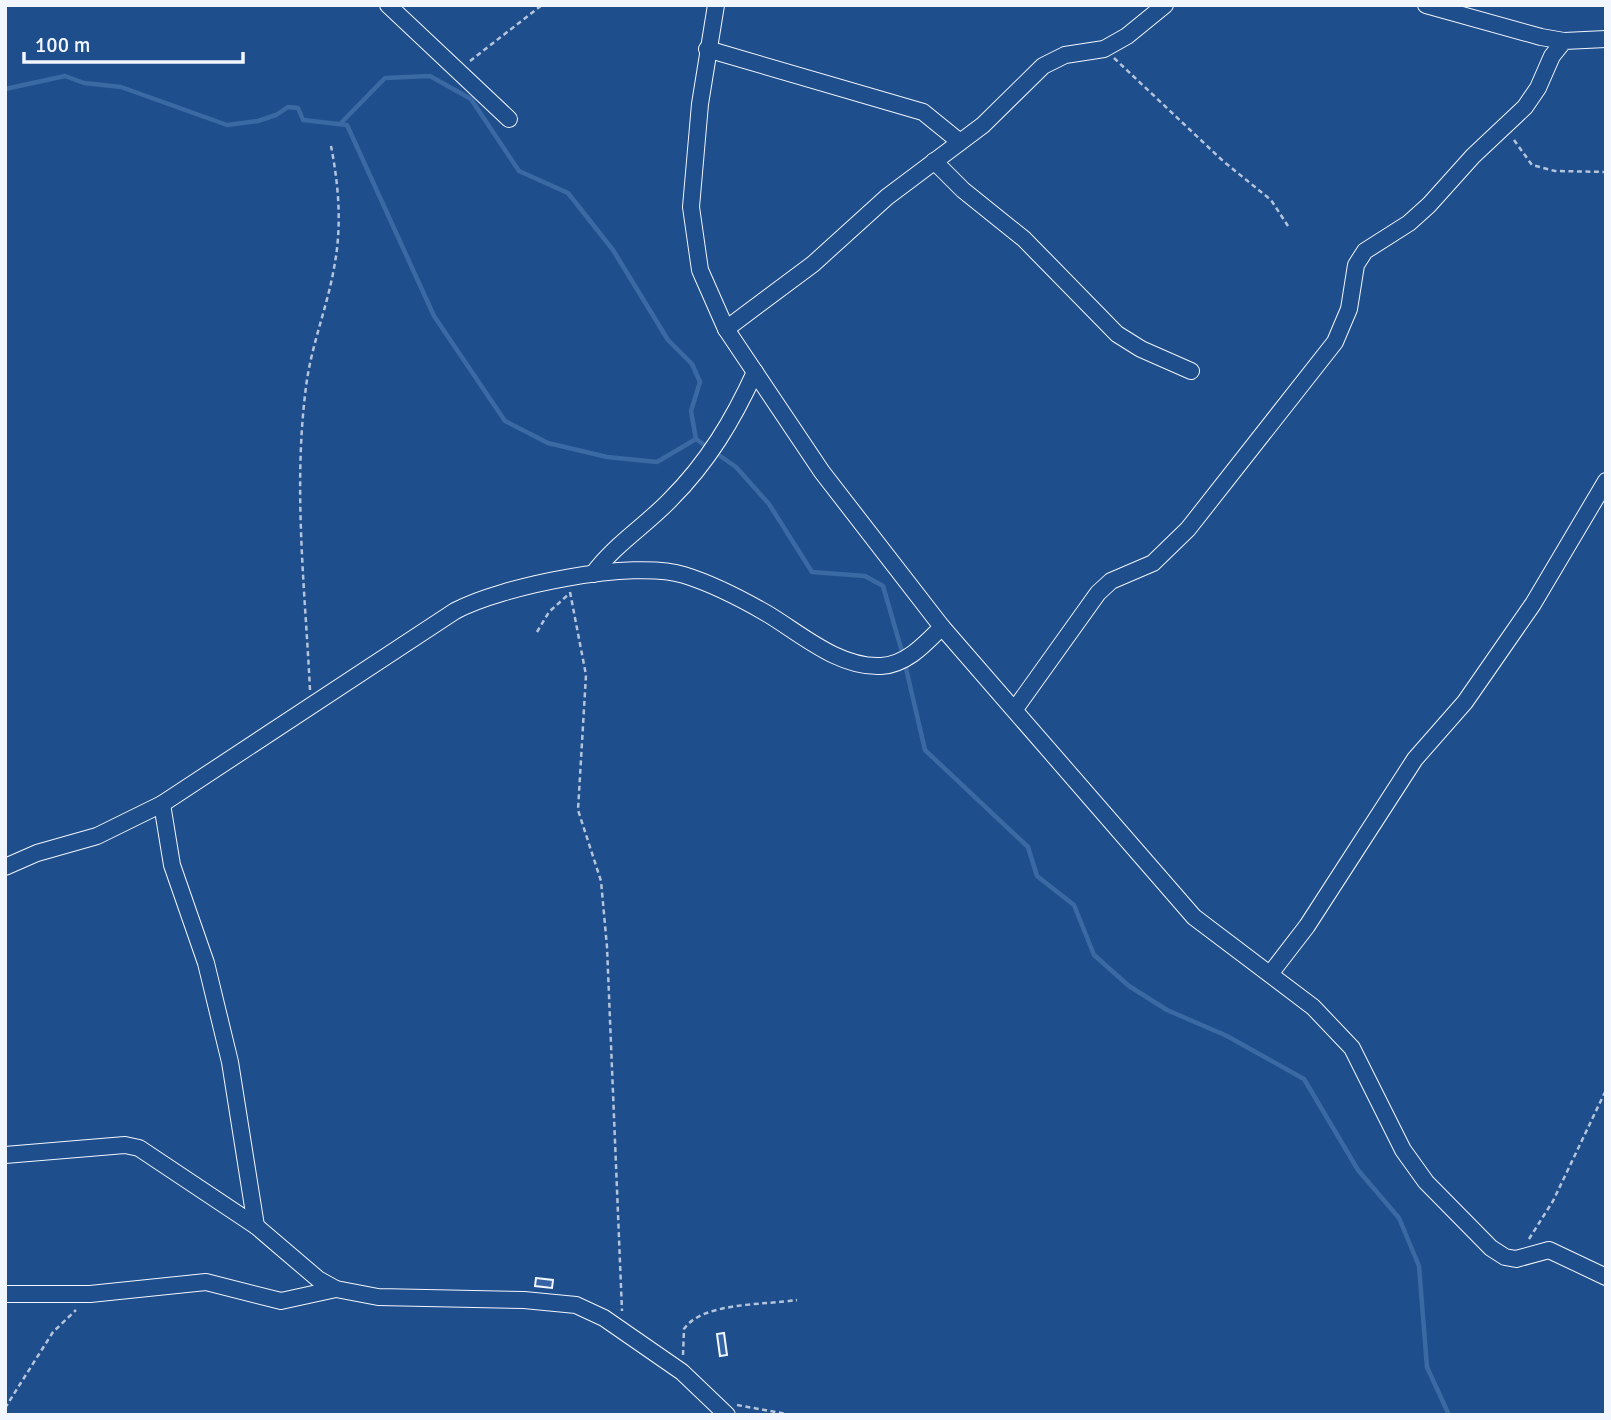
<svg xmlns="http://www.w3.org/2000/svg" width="1611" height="1420" viewBox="0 0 1611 1420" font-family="Signika,sans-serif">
<rect width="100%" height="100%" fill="#1f4e8c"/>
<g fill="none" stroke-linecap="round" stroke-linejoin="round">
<g stroke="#3b69a3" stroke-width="4.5">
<polyline points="5,89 65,76 84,83 121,87 227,125 258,121 276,115 288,107 298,108 303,120 347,125 434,316 505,421 548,443 607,457 657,462 696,439 736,467 769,504 812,572 865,576 883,586 903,655"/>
<polyline points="341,123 385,78 430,76 471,99 519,171 568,193 613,250 668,340 692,364 700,382 691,411 696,439"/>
<polyline points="905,664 925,750 1028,847 1037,876 1074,905 1094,955 1129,986 1167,1010 1227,1036 1304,1079 1358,1170 1399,1218 1419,1266 1427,1367 1449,1415"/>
</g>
</g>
<g fill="#3563a3" stroke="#f2f6ff" stroke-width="2">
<polygon points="536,1278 553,1280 552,1288 535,1286"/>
<polygon points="724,1333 727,1355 720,1356 717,1334"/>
</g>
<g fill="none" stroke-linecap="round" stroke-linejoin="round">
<g stroke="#f2f6ff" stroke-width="18">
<g id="minor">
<polyline points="388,5 509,119"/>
<polyline points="716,5 700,104 691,207 700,270 726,329 822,472 942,627 1194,917 1313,1007 1352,1048 1403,1150 1426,1182 1491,1248 1505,1257 1516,1259 1549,1250 1606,1277"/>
<polyline points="1426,5 1541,37 1564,41"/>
<polyline points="707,49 923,112 960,142"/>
<polyline points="934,161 963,190 1024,239 1117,334 1141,349 1191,371"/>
<polyline points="726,329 813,264 887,197 983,125 1043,66 1065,55 1104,49 1127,36 1165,5"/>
<path d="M593,574C614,545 645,526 670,500C708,462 733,420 755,372"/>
<polyline points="1015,709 1098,593 1111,581 1153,563 1188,529 1335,342 1349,309 1356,265 1365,251 1409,223 1429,205 1473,156 1525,107 1538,88 1552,56 1564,41 1606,39"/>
<polyline points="162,804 172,865 206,963 230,1062 256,1226"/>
<path d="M5,867L37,853L97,836L162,804L455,611C501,586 634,559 684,575C713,584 740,598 766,613C800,633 838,668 881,666C906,665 925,644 942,627"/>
<polyline points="1270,974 1307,926 1415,759 1465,702 1533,604 1606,481"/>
<polyline points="5,1155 125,1145 139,1148 256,1226 318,1279 336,1289 378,1297 524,1300 576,1305 604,1318 682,1372 727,1415"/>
<polyline points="5,1294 90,1294 206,1282 281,1301 336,1289"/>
</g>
</g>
<g stroke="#b3c4dc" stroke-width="2.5" stroke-dasharray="5 3.5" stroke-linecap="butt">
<polyline points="1114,58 1223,161 1271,200 1288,226"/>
<polyline points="470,61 542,5"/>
<polyline points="1514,140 1532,165 1555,171 1606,172"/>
<polyline points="570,592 586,675 578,810 601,881 607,947 622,1311"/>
<polyline points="537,632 549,612 570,593"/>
<path d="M310,690C305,589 293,487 306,387C311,346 327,308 334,268C342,227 339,187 331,146"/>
<polyline points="1529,1239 1553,1201 1606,1090"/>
<path d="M683,1355L684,1329C702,1302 765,1305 797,1300"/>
<polyline points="737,1405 792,1415"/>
<polyline points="5,1408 53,1332 76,1310"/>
</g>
<use href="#minor" stroke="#1f4e8c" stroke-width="16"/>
</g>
<rect width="1611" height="1420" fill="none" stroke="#f2f6ff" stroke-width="14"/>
<path d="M24 52v10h219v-10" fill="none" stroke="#f2f6ff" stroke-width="3.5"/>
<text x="35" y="52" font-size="21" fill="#f2f6ff" stroke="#1f4e8c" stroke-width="5" paint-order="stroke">100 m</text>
</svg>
